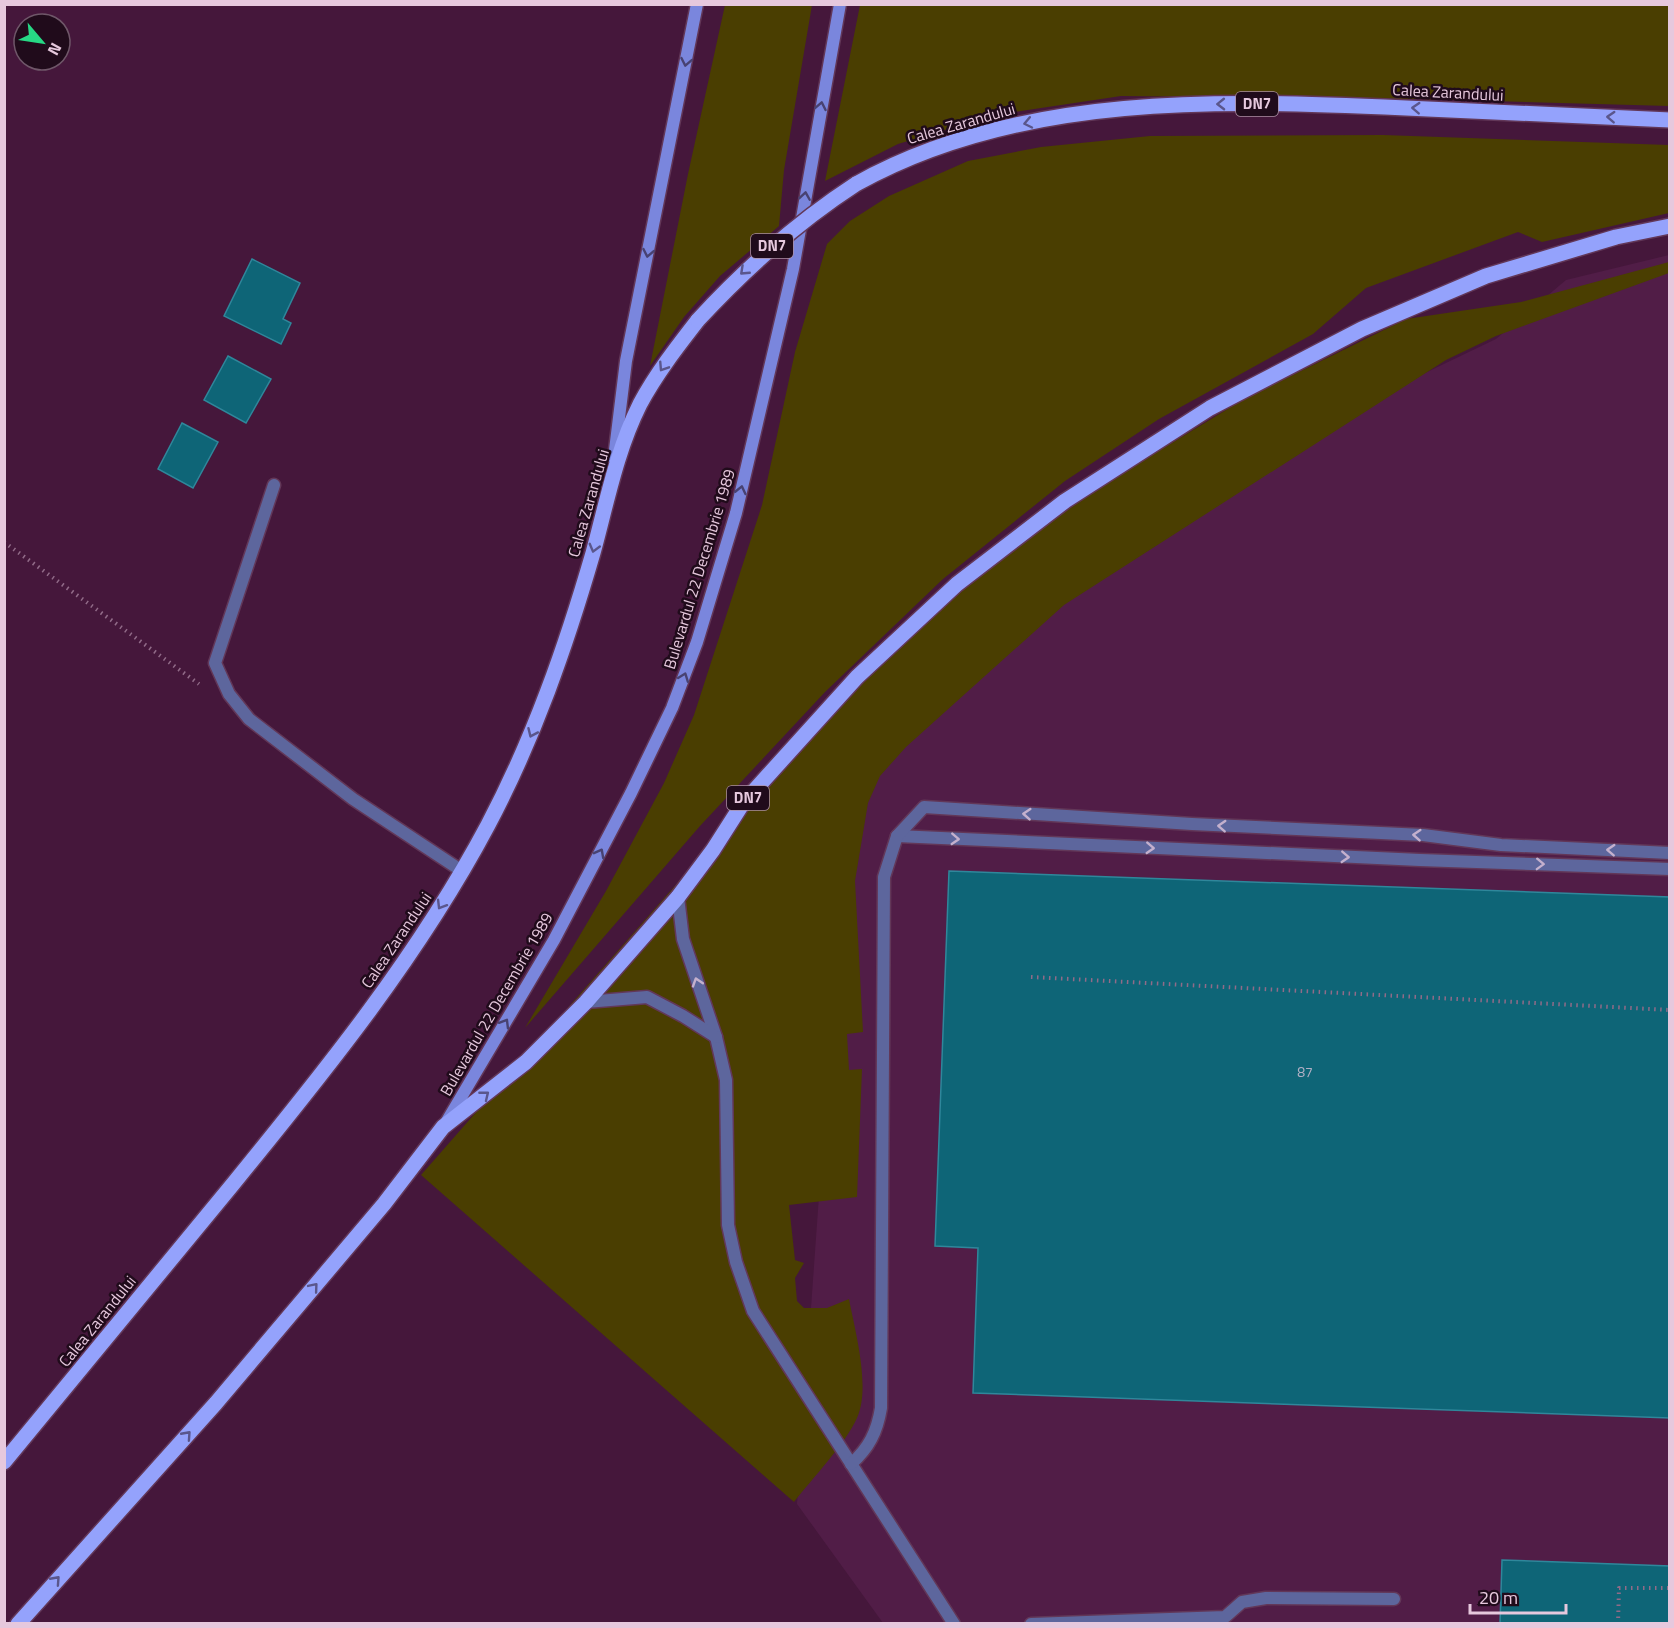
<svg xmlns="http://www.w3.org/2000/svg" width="1674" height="1628" viewBox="0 0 1674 1628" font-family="'Titillium Web',sans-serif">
<rect width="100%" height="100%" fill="#45173b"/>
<polygon fill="#511d47" points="1669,255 1669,1623 883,1623 797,1504 850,762 1043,593 1298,434 1496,339 1566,280"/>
<g fill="#4a3e01">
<polygon points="725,5 812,5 784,170 779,226 720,276 684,317 650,366 688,174"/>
<polygon points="860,5 1669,5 1669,106 1419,99 1121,96 995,115 898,144 825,181"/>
<polygon points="1383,135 1669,145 1669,213 1542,242 1518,232 1366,288 1313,334 1159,419 1065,481 943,579 825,692 700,826 525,1028 606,891 664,783 694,715 762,505 795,352 827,244 850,221 889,196 968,161 1041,147 1150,136"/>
<path d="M1669,262V273L1496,336L1446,360L1064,605L906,747L880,776L868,803L855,881L863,1032L847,1034L849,1070L862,1069L857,1197L789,1205L795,1260L804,1263L795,1278L797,1301L804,1308H827L849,1299C855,1331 871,1387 857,1418C846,1443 812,1479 794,1502L421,1175L751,799L870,668L944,601L1027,537L1124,472L1244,399L1406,319L1521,302Z"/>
</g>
<g fill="#0e6577" stroke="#2f879b" stroke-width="1.5">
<polygon points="252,259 300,283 283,319 291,323 281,344 224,316"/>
<polygon points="228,356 271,379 246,423 204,400"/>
<polygon points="182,423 218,442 193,488 158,469"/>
<polygon points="949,871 1670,897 1670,1418 973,1393 978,1248 935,1246"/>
<polygon points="1502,1560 1670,1566 1670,1624 1500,1624"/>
</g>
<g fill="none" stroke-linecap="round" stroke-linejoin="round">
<g stroke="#623758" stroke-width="15">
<g id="service">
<polyline points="897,836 1420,860 1670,869"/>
<polyline points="678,897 683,939 716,1037 726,1080 728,1225 736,1262 753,1311 954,1624"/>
<polyline points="586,1002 647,997 683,1016 716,1037"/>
<path d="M851,1464C869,1448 877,1432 881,1408L884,877L897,836L924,807L1192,824L1423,835L1501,845L1670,853"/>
<polyline points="1031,1624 1225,1617 1242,1602 1266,1598 1394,1599"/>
</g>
</g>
<g stroke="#623758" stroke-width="15">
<polyline id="minor" points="274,485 215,663 229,694 249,719 353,799 462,871"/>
</g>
<g stroke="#623758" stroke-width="15">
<g id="secondary">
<polyline points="614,458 626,361 697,4"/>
<polyline points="447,1121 554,940 631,793 672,708 697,642 736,513 793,269 840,4"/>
</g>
</g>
<g stroke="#623758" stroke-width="18">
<g id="primary">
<path d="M856,184C1021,92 1223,100 1406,108C1494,112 1582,116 1670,120"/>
<path d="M4,1462C80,1369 157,1277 233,1184C326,1070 419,955 488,825C534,738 566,646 593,553C607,502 616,452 640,404C656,374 677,347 698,320"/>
<polyline points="18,1624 216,1403 384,1204 443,1127 526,1062 586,1002 678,897 713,850 743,803 857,677 957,584 1065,501 1210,408 1362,329 1486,276 1616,237 1670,226"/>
</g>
</g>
<g stroke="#916b88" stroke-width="4" stroke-dasharray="1.5 4.5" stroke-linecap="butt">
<polyline points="4,542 199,684"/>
<polyline points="1031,977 1670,1010"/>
<polyline points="1618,1624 1619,1588 1670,1588"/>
</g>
<use href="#service" stroke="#5d669d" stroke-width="12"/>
<use href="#minor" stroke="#5d669d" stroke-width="12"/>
<use href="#secondary" stroke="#7a86dd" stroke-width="12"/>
<use href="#primary" stroke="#94a2fc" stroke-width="15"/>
<g stroke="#623758" stroke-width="18" stroke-linecap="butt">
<path id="primary-bridge" d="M698,320C746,268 796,223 856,184"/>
</g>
<use href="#primary-bridge" stroke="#94a2fc" stroke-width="15"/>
</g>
<defs><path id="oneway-chevron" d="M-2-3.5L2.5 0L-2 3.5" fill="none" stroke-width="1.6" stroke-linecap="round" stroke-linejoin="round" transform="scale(1.5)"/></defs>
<g stroke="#484272">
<use href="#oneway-chevron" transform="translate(686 62) rotate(101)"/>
<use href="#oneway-chevron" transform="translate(821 106) rotate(-79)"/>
<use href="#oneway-chevron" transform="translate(805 196) rotate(-81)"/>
<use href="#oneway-chevron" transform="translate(648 253) rotate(101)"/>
<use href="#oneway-chevron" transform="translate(741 490) rotate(-77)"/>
<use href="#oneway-chevron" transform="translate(684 677) rotate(-69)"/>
<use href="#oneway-chevron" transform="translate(600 853) rotate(-62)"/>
<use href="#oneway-chevron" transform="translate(505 1023) rotate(-59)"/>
</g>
<g stroke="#5a568c">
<use href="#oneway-chevron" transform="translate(1221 104) rotate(179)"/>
<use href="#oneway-chevron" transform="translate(1416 108) rotate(-177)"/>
<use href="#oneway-chevron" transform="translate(1611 117) rotate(-177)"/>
<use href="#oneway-chevron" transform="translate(1028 123) rotate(168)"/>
<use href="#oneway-chevron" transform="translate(744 271) rotate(137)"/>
<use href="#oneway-chevron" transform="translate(663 367) rotate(123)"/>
<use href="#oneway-chevron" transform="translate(594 548) rotate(105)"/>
<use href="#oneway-chevron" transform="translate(532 733) rotate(114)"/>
<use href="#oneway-chevron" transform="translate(441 905) rotate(121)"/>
<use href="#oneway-chevron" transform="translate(485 1095) rotate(-39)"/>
<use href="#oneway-chevron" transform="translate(314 1287) rotate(-50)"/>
<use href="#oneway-chevron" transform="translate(187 1435) rotate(-48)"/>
<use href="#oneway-chevron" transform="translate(56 1580) rotate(-48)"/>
</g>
<g stroke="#c4b0cd">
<use href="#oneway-chevron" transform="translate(1027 814) rotate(-176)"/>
<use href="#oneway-chevron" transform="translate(1222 826) rotate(-177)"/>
<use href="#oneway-chevron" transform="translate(1417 835) rotate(-176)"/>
<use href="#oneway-chevron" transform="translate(955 839) rotate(3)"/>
<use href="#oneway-chevron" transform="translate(1150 848) rotate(3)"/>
<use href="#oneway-chevron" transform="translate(1611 850) rotate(-177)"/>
<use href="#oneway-chevron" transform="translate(1345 857) rotate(3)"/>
<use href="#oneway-chevron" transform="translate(1540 864) rotate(2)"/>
<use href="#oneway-chevron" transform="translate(697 982) rotate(-108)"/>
</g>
<g text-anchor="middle" stroke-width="5" stroke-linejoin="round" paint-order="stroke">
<g font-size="14" fill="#b0afc4">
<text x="1305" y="1077">87</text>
</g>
<g fill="#200b1b" stroke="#ab8fa3" stroke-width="1.5">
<rect x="1236" y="92" width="42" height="24" rx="4.5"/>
<rect x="751" y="234" width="42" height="24" rx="4.5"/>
<rect x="727" y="786" width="42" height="24" rx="4.5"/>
</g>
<g font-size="15" font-weight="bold" fill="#e6c8dd">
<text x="1257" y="109">DN7</text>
<text x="772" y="251">DN7</text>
<text x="748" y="803">DN7</text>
</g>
<g font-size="16" fill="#e6c8dd" stroke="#200b1b">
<text transform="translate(1448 92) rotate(3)" y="6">Calea Zarandului</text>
<text transform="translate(961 123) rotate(-16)" y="6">Calea Zarandului</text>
<text transform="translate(588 503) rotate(-74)" y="6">Calea Zarandului</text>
<text transform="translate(699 569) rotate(-73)" y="6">Bulevardul 22 Decembrie 1989</text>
<text transform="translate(396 940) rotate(-56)" y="6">Calea Zarandului</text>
<text transform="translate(496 1004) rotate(-60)" y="6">Bulevardul 22 Decembrie 1989</text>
<text transform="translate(97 1321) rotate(-51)" y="6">Calea Zarandului</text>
</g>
</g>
<rect width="1674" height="1628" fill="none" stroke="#e6c8dd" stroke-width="12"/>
<g transform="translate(42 42) rotate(119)"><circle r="28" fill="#200b1b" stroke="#6f5769" stroke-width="1.5"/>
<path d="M0-4.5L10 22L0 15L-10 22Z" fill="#27d885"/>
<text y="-9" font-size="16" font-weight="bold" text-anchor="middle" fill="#e6c8dd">N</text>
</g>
<path d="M1470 1604v9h96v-9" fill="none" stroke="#e6c8dd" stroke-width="3"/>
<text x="1479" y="1604" font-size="18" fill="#e6c8dd" stroke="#200b1b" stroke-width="4.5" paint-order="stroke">20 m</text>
</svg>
